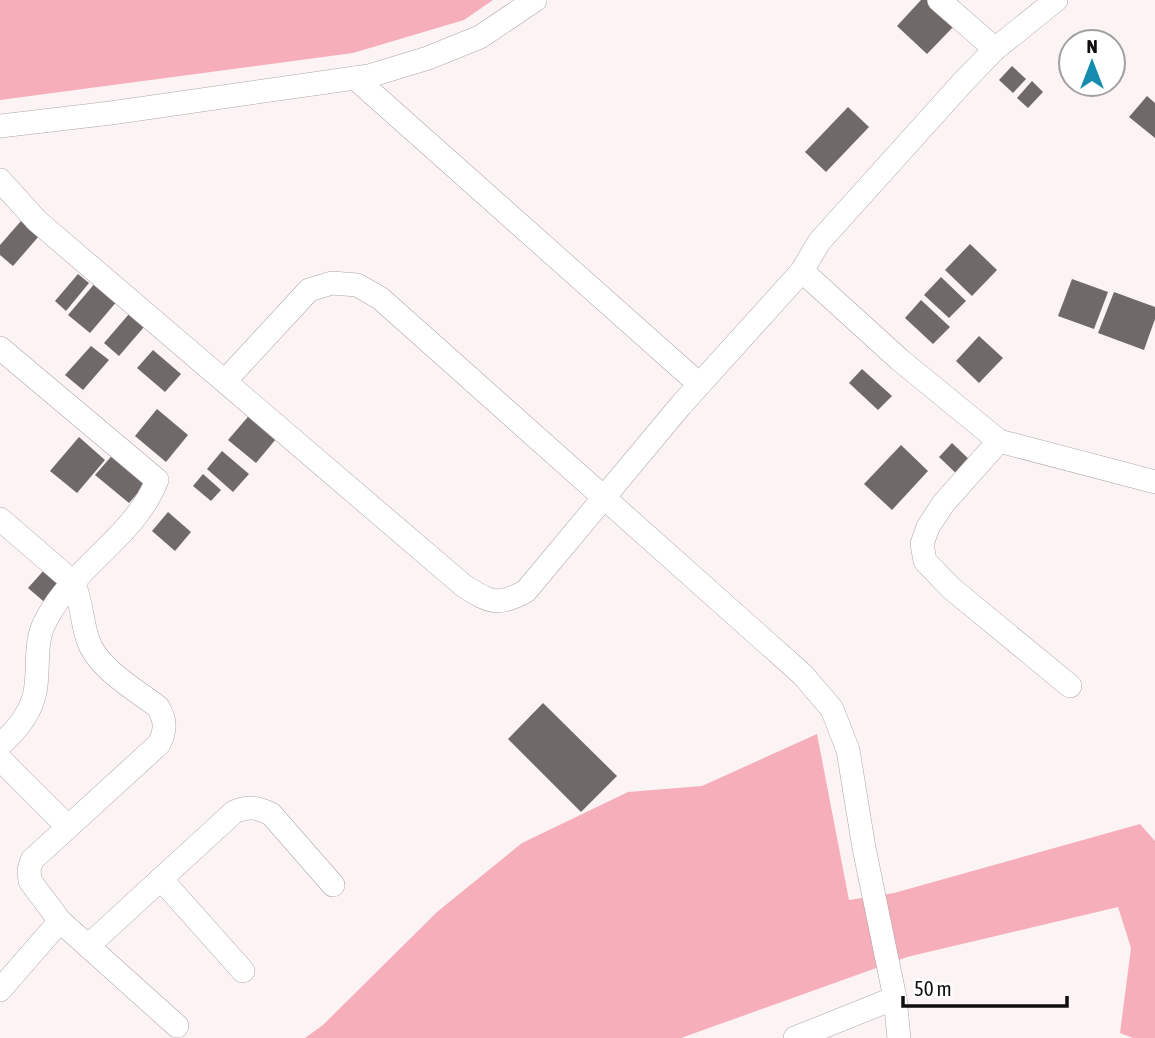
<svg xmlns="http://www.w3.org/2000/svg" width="1155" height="1038" viewBox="0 0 1155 1038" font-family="'Asap Condensed',sans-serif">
<rect width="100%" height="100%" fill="#fbf3f4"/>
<g fill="#f6aebb">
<polygon points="0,0 493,0 464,20 353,53 0,100"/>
<polygon points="817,734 849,900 894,893 1140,824 1155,841 1155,1038 1133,1038 1120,1033 1131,948 1118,907 907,957 681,1038 305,1038 323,1025 437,912 522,843 628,792 702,786"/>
</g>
<g fill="#70696a">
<polygon points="921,0 928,0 955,25 927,54 897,26"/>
<polygon points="1012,66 1026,79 1013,93 999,80"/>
<polygon points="1032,81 1043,92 1028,108 1017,98"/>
<polygon points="1147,96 1155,103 1155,138 1129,117"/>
<polygon points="848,107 869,127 826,172 805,152"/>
<polygon points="21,221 39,236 13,266 0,255 0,245"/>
<polygon points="970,244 997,270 972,296 945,270"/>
<polygon points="78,274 89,283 66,311 55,301"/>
<polygon points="941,277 966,301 949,318 924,295"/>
<polygon points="1072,279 1108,292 1094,329 1058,316"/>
<polygon points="96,282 118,300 90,333 68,315"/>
<polygon points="1114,292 1155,307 1155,319 1144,350 1098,333"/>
<polygon points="921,300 950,327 933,344 905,318"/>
<polygon points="129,314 144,327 119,356 104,343"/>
<polygon points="979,336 1003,358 979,383 956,361"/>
<polygon points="91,346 109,360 83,390 65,375"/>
<polygon points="153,350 181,374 165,392 137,368"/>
<polygon points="862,369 892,396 878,410 849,383"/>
<polygon points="157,409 188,435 166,462 135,436"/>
<polygon points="253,411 281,433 256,463 228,440"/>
<polygon points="79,437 105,460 77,493 50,471"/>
<polygon points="952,443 974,464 961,478 939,457"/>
<polygon points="901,445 928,471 892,510 864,484"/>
<polygon points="116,451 150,479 129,503 95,475"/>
<polygon points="222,451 249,474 233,492 207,469"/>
<polygon points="203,474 221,490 211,501 193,486"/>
<polygon points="168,512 191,532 175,551 152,531"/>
<polygon points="45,569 65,587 49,606 28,588"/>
<polygon points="543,703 617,776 581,812 508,739"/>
</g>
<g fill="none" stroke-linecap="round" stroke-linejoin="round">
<g stroke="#aea6a7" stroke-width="24">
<g id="street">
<polyline points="939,0 995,49"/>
<polyline points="355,78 699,384"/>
<polyline points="0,126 111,113 369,76 428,58 480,37 535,0"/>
<path d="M0,180L37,221L464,586C489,602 498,607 526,591L681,405L802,271L819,242L964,81L995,49L1056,0"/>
<polyline points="802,271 900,360 999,441 1155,482"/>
<path d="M0,348L157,480C136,535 75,566 47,618C33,642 40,667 35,692C31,713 16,731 0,745"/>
<polyline points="225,381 309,290 332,283 357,285 380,298 803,675 832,709 848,750 864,848 895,998"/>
<polyline points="999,441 943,504 928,527 922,544 925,561 951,588 1070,686"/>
<path d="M0,519L73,582C82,600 81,620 88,640C97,668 136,690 158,707C166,721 166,730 159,744L32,860L29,870L30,881L60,921L177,1026"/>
<polyline points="0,759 67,826"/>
<polyline points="161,879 243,971"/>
<path d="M88,946L234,812C248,806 257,807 271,814L333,885"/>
<polyline points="0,990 60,921"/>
<polyline points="795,1038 895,998 899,1038"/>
</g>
</g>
<use href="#street" stroke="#fff" stroke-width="23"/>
</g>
<g transform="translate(1092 63)"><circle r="33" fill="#ffffff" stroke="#a09f9f" stroke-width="2"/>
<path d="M0-5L12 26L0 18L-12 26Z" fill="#158bae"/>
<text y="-10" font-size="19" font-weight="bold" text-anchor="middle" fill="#110e0f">N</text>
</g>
<path d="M903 996v10h164v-10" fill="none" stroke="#110e0f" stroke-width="3.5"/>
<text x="914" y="996" font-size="21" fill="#110e0f" stroke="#ffffff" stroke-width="5" paint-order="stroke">50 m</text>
</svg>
